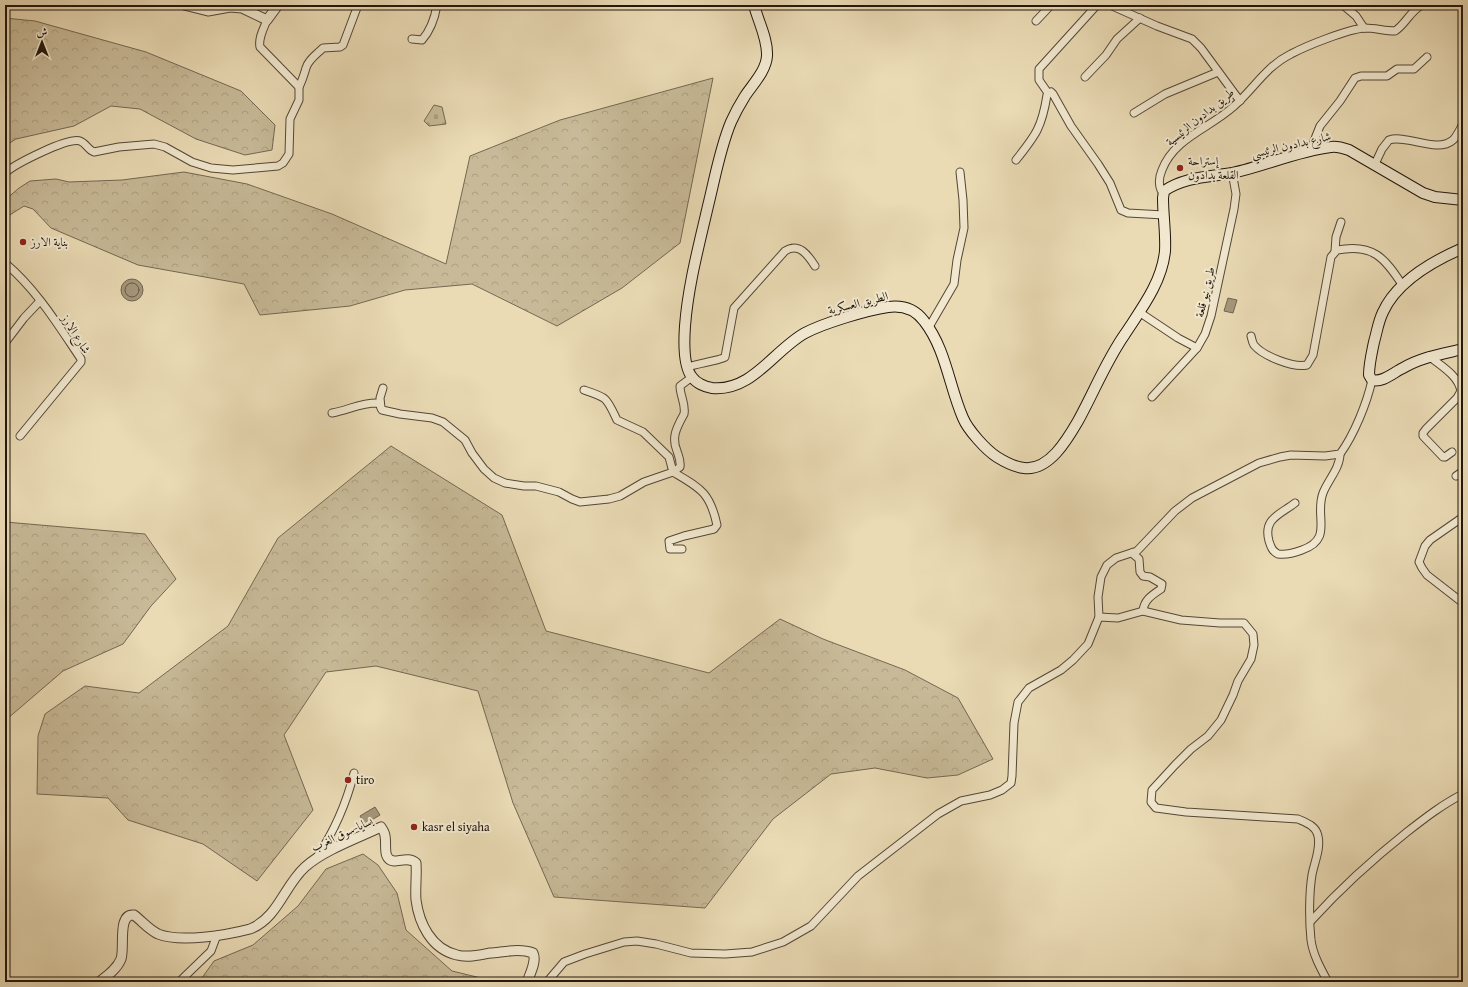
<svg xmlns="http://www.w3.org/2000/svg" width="1468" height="987" viewBox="0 0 1468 987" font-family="'Gentium Book Plus',Amiri,serif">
<defs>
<pattern id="forest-crowns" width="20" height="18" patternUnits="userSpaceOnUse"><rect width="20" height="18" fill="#c8ba98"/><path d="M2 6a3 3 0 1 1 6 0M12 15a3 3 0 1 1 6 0" fill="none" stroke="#ac9f82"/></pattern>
<pattern id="cemetery-stones" width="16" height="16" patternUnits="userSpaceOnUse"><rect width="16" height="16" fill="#c8ba98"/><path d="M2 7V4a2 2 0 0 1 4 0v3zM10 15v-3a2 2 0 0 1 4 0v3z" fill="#ac9f82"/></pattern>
</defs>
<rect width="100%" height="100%" fill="#eadbb5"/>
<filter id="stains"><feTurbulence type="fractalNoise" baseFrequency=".005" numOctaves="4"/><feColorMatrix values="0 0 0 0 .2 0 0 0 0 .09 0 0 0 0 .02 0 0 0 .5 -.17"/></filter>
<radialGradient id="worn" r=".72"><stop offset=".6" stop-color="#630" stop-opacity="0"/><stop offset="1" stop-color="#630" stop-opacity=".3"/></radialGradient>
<g fill="url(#forest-crowns)" stroke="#746852">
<polygon points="5,18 35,21 146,52 241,91 275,125 272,150 245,155 196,139 140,109 111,106 74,126 16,139 5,146"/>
<polygon points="713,78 680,243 622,288 557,326 472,284 405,290 350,306 260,315 244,284 138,265 51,228 33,209 24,206 5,218 5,200 19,188 30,181 56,179 69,182 122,180 184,172 247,184 332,214 446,264 470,156 560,120"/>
<polygon points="391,446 502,515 546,631 709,673 780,619 823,639 905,670 958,698 993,759 958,775 927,778 875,768 831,774 773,819 705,908 554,897 513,803 478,691 376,666 326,672 284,735 313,810 257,881 203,844 128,820 108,798 37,794 38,736 45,714 85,686 139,693 228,626 278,538"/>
<polygon points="5,522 145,534 176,579 151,606 123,644 63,671 7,719 5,724"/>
<polygon points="363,854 378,865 397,893 406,930 452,971 481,978 476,982 199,982 214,961 253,945 298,906 326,869"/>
</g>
<polygon fill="url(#cemetery-stones)" stroke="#746852" points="434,105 442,107 446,124 429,126 424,121"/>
<g fill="#a6987c" stroke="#71644f">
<circle cx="132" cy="290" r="11"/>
<polygon points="1228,298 1237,300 1233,313 1224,311"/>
<polygon points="375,807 380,815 365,824 360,816"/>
</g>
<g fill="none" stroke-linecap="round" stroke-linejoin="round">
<circle stroke="#645744" stroke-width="1" cx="132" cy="290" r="7"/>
<g stroke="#534736" stroke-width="9">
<g id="minor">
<polyline points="1110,5 1157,26 1192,39 1201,48 1240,101"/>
<polyline points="1343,5 1356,16 1364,28"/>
<polyline points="1036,21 1051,5"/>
<path d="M412,39L422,40C430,31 435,17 437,5"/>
<polyline points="1085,77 1106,55 1117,39 1140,18"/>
<path d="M299,87C302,81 304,75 306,68C308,60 317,54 323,48L340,47L343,45L358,5"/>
<polyline points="1048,93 1039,80 1039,69 1097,5"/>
<polyline points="1134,113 1165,94 1218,72"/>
<polyline points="1310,151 1320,126 1340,101 1355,78 1361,76 1387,76 1397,69 1414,69 1427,57"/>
<path d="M1016,160C1036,135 1042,127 1047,95L1051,92L1053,94L1071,126L1098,164L1110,183L1121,210L1128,213L1164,215"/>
<path d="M1375,164L1382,149L1389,140C1407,134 1437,154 1453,140C1457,136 1460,129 1463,124"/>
<path d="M5,173C15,164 68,137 80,141C86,143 88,150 94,152L119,147L154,144L165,147L192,162L211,168L233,170L278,166L283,163L289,154L290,119L299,100V87L260,47C258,38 264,28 267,20"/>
<path d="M1164,191L1161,190C1158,183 1159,177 1162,170C1174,138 1210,128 1233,107C1254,89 1265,67 1291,54C1306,46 1348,29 1365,28C1375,28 1385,31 1395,31C1406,24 1410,11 1422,5"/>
<polyline points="1335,251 1336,237 1341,222"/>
<path d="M5,263C37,290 58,325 81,359V362L20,436"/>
<polyline points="1139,312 1178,338 1197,348"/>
<polyline points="929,327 954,284 957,260 964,228 963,200 960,172"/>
<path d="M1251,336C1252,339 1252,342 1254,345C1263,356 1293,368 1307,365L1313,355L1331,257L1337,250C1373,243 1385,258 1403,286"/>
<polyline points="5,343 24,318 40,301"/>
<path d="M1429,356C1441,366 1458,375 1461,391L1457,398L1426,429L1423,433V436L1443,457H1445L1452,452"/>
<path d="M688,367C695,364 722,360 725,357L734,308L785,251C799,242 808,255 815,266"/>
<path d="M584,390C608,398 606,397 617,420L643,432L669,457L673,472C700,488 710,492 717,525L714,529L684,536L669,541L670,549H682"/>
<polyline points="1152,397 1197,348 1205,334 1211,316 1234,209 1236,194 1232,172"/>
<polyline points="381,408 380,398 383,388"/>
<path d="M332,413C349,410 362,402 379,403L382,410L400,414L432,418L443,422L465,440L472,453L484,469L494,478L505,483L524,486H536L559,492L572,499L580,502L609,499L620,496L644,482L673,472L680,467C681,461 679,457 677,451C671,437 677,427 684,414C686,404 680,396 680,386L692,377"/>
<polyline points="1456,476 1463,471"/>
<path d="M1295,503C1279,515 1263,519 1269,541C1271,547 1272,551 1278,554C1285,555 1294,553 1302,550C1334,539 1314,516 1323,493C1328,480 1340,468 1340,454"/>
<polyline points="1463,517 1430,540 1425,546 1419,562 1422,568 1427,575 1463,603"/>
<path d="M1132,553L1139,559L1140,572L1143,576L1150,577L1162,584L1161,589C1152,595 1144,600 1143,611"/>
<path d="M1099,617L1118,618L1143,611L1181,620L1220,623H1244L1253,634L1254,645L1251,659L1238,681L1233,695L1221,720L1208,736L1191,749L1175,765L1152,790L1151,802L1156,808L1186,812L1298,819C1307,823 1316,826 1318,836C1321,849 1314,863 1312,875C1309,893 1309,921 1311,940C1313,955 1321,969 1328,982"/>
<path d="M317,857C335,830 346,805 354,773"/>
<path d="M1311,921C1340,889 1373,859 1407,832C1425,818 1443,804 1463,794"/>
<polyline points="179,982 211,951 217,935"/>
<path d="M547,982L564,962L585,954L624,942L637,941L656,944L691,953L725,954L752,952L783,942L811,926L858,876L938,814L961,801L990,795L1002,790L1011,783L1012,776L1014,723L1018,702L1029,688L1061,670L1073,660L1088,644L1099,617L1098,597L1101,577L1107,565L1116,558L1137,551L1175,511L1192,498L1259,463L1280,457L1291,455L1325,456L1340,454C1354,435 1367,403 1372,380"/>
</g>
</g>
<g stroke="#534736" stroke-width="11">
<g id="tertiary">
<polyline points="184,5 208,11 230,7 242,8 267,20 278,5"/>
<path d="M99,982C107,976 117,969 121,959C125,948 117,913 134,915C142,921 148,929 158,934C181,943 227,935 250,929C278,918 284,886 305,867C324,850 358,838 381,827C383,830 385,833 385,836C387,844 382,860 394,861C401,861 410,857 416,863C417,875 415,888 416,900C419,923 431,949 457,955C467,958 480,955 490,953C504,952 520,948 533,953C537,961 530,974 527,982"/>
</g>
</g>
<g stroke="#21160c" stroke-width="12">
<g id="secondary">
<path d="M754,5C758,21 768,39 767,56C766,71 753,84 745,96C740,104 735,113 731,122C720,148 715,178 708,206C699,245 688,286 685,326C684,340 683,366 692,377C696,383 705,387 712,388C752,392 774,350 805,333C824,323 867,310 888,307C903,305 915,309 924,321C946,349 949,386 963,418C968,430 986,450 997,457C1005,462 1014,467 1024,468C1049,471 1067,440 1078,421C1094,392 1106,361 1125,334C1142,308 1162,282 1165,251C1166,233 1163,216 1163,198L1164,191C1184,177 1209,177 1232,173C1265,166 1297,151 1331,147C1337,146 1343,148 1349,150L1423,193L1435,197L1463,200"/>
<path d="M1463,248C1433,261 1397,281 1383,312C1378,322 1377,332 1374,342C1372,352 1369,364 1369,375L1372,380C1383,383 1394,372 1403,368C1422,357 1442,354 1463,349"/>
</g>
</g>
<use href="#minor" stroke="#f1e8cf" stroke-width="7"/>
<use href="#tertiary" stroke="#f1e8cf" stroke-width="9"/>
<use href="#secondary" stroke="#f1e8cf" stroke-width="10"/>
</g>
<g fill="#8f2418" stroke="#f1e8cf" stroke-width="1.5">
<circle cx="1180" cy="168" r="4"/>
<circle cx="23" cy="242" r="4"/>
<circle cx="348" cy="780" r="4"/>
<circle cx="414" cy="827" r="4"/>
</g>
<g text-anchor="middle" stroke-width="4" stroke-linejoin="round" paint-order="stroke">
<g font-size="12" fill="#21160c" stroke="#f1e8cf">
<text transform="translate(1200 117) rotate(-39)" y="4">طريق بدادون الرئيسية</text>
<text transform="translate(1291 145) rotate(-13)" y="4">شارع بدادون الرئيسي</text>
<text transform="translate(1205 292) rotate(-77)" y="4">طريق نيو قلعة</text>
<text transform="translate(858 303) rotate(-14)" y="4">الطريق العسكرية</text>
<text transform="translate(76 334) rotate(58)" y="4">شارع الارز</text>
<text transform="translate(342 834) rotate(-25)" y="4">بسايا-سوق الغرب</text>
</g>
<g font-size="12" fill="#21160c" stroke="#f1e8cf" text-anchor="start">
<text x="1188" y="165">إستراحة<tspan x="1188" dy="14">القلعة بدادون</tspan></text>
<text x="31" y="246">بناية الارز</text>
<text x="356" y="784">tiro</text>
<text x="422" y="831">kasr el siyaha</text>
</g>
</g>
<rect width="1468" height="987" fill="none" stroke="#eadbb5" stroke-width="20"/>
<rect x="6" y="6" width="1456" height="975" fill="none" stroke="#21160c" stroke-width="2"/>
<rect x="10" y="10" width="1448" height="967" fill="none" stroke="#21160c"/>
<g transform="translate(42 42)" stroke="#f1e8cf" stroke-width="3" paint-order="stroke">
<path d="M0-3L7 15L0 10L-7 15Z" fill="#21160c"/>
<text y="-6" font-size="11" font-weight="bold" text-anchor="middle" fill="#21160c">ش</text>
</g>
<rect width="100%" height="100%" filter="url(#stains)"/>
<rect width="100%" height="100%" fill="url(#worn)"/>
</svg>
